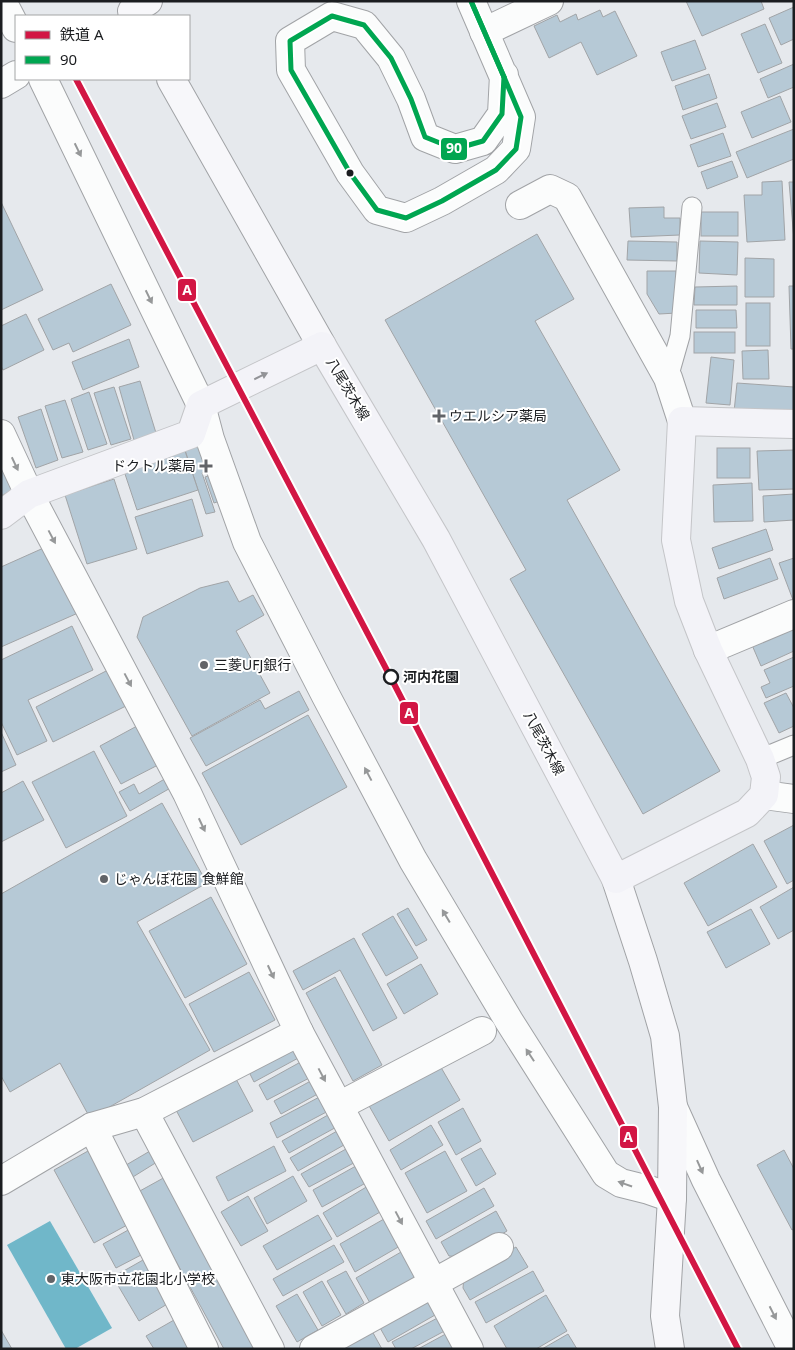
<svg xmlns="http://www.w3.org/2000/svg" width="795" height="1350" viewBox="0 0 795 1350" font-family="'Noto Sans','Noto Sans JP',sans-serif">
<rect width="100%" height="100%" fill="#e6e9ed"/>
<polygon fill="#70b7c9" points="50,1221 112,1328 75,1349 66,1349 7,1245"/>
<g fill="#b6c9d6" stroke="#a1a4a7">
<polygon points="686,1 761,1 764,9 702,36"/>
<polygon points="794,7 794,39 781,45 769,18"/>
<polygon points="600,10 603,17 615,11 637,56 597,75 581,42 549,58 534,26 557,15 560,22 576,14 578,20"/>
<polygon points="765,24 782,63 758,73 741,34"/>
<polygon points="695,40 706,69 672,81 661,52"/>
<polygon points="794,64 794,87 768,98 760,79"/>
<polygon points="709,74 717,98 683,110 675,86"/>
<polygon points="780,96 791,122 752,138 741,112"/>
<polygon points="717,103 726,127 691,139 682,116"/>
<polygon points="794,129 794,159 747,178 736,152"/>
<polygon points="723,133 731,156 698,167 690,145"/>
<polygon points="732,161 738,177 707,189 701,172"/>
<polygon points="782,181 785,240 747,242 744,195 762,195 762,182"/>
<polygon points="789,182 794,182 794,240"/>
<polygon points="1,202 43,290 1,310"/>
<polygon points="664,207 664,218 680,218 680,235 631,237 629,208"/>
<rect x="701" y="212" width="37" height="24"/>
<polygon points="537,234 574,299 535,321 620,470 567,500 720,771 643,814 510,579 526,570 385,320"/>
<polygon points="628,241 677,242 677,261 627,260"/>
<polygon points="700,241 738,242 737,275 699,273"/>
<polygon points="745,258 774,259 774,297 745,297"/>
<polygon points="647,271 676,271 677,313 659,314 647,294"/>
<polygon points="111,284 131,325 73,352 69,343 53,350 38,319"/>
<polygon points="737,286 737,305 694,305 695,287"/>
<polygon points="789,286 794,286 794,349 791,349"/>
<rect x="746" y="303" width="24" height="43"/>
<polygon points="696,310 736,310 737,328 696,328"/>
<polygon points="26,314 44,350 3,370 1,366 1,326"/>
<rect x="694" y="332" width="41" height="21"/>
<polygon points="129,339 139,367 83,390 72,362"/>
<polygon points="768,350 769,379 743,379 742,351"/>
<polygon points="711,357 734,360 730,405 706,403"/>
<polygon points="140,381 156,433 134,440 119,387"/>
<polygon points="737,383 794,387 794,417 734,412"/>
<polygon points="114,387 131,439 111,445 94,393"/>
<polygon points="89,392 107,444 88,450 71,399"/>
<polygon points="65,400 83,452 62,458 45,406"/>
<polygon points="41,409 58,460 36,468 18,417"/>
<polygon points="207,440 217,468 202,473 215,512 206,514 184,447"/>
<polygon points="184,448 198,490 137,510 123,468"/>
<rect x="717" y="448" width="33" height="30"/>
<polygon points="794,450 794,489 759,490 757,451"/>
<polygon points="1,453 18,487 1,496"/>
<polygon points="217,473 226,499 214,503 205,477"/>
<polygon points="114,479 137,549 87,564 65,495"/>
<polygon points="752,483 753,521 714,522 713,485"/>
<polygon points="794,494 794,520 764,522 763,496"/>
<polygon points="192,499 203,536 147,554 135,517"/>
<polygon points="766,529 773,550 719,569 712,548"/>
<polygon points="48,546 78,613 1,647 1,567"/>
<polygon points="770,558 778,579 724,599 717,578"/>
<polygon points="794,558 794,600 793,600 779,563"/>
<polygon points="228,581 239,602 253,595 264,615 236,631 270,693 192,736 137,637 143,617 200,588"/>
<polygon points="72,626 93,670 28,700 47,741 17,755 1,722 1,660"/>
<polygon points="794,626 794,651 761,666 752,645"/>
<polygon points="794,657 794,686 766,698 761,687 770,683 764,670"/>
<polygon points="108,670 126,706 53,742 36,707"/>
<polygon points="299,691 309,710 206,766 190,738 260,700 265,709"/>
<polygon points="786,693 794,708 794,726 779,733 764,703"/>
<polygon points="308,715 347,787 241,845 202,773"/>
<polygon points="137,726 158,765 121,784 100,746"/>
<polygon points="1,732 16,765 1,772"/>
<polygon points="94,751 127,816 66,848 32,782"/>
<polygon points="168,777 174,786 130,811 119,792 134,784 139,794"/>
<polygon points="23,781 44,820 1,842 1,793"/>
<polygon points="162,803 207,883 137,922 210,1050 90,1118 60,1063 10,1092 1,1076 1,894"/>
<polygon points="794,825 794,880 787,884 764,841"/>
<polygon points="753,844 777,887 708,926 684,883"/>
<polygon points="794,887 794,930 778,939 760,907"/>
<polygon points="211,897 247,964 185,998 149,931"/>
<polygon points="408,908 427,940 416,946 397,914"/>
<polygon points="751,909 770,944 726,968 707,932"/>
<polygon points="393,916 418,958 386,976 362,934"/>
<polygon points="354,938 397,1018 373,1031 340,970 303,990 293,971"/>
<polygon points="421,964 438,994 404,1014 387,984"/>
<polygon points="249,972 275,1020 214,1052 189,1004"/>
<polygon points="335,977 382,1065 353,1081 306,993"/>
<polygon points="295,1042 302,1056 254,1082 247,1068"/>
<polygon points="306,1059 315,1075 267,1100 259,1085"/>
<polygon points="439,1064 460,1100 389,1141 368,1104"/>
<polygon points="318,1077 325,1090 281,1114 274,1101"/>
<polygon points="236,1079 253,1111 193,1142 176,1110"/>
<polygon points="327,1093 334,1108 277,1138 270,1123"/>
<polygon points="463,1108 481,1141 456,1155 438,1122"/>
<polygon points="335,1111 342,1124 289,1153 282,1141"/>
<polygon points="431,1125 443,1145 401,1170 390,1150"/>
<polygon points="344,1127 351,1141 298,1171 290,1158"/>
<polygon points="355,1144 363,1158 309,1187 301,1174"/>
<polygon points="274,1146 286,1171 228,1201 216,1177"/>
<polygon points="481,1148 496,1174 476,1186 461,1159"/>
<polygon points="784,1150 794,1169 794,1229 792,1230 757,1165"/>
<polygon points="88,1151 129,1224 94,1243 54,1170"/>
<polygon points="150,1151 157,1162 128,1180 121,1168"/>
<polygon points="445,1151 467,1191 427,1213 405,1173"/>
<polygon points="363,1162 373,1179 322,1207 313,1190"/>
<polygon points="167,1176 262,1349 224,1349 138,1192"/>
<polygon points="293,1176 307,1201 267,1224 254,1198"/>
<polygon points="373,1183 387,1208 337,1237 323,1213"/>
<polygon points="484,1188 494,1206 436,1239 426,1221"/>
<polygon points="248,1196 268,1231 241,1246 221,1212"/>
<polygon points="496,1211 507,1231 463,1257 449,1256 441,1242"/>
<polygon points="318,1215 332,1239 277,1270 263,1246"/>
<polygon points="391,1215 407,1242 355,1272 340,1244"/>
<polygon points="130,1229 143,1254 116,1268 103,1244"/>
<polygon points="334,1245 344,1262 283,1296 273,1279"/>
<polygon points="516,1247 528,1267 470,1300 463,1288 464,1276"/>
<polygon points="408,1248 423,1273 370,1303 356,1278"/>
<polygon points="143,1260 169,1303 139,1321 113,1277"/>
<polygon points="346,1271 364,1303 346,1314 327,1281"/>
<polygon points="533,1271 544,1291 486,1323 475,1302"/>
<polygon points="322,1281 341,1315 322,1326 303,1292"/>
<polygon points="297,1294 318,1330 297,1342 276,1306"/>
<polygon points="433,1295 442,1311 388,1342 379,1326"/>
<polygon points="546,1295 567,1331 536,1349 507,1349 494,1326"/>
<polygon points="445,1314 452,1327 411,1349 396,1349 392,1342"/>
<polygon points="174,1320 191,1349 154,1349 146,1336"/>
<polygon points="1,1330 12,1349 1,1349"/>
<polygon points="453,1330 461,1344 453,1349 418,1349"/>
<polygon points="372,1331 382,1349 340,1349"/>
<polygon points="568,1334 577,1349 542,1349"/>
</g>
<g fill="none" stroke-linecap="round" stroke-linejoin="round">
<g stroke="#a1a3a6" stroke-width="21">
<g id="lane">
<polyline points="668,378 680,336 692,207"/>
<polyline points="760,759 794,745"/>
</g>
</g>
<g stroke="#a1a3a6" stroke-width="30">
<g id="street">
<polyline points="2,1 16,28"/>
<polyline points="471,1 521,117 516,149 496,170 442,201 406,218 377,210 350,173 291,70 290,41 332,16 364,25 391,58 411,99 425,137 455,149 483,141 502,114 504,75"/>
<polyline points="484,32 549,1"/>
<polyline points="43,79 201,405 210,439 247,542 326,696 413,860 509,1021 606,1174 621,1183 649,1190 672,1198"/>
<polyline points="1,84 16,75"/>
<polyline points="520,205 550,189 567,197 668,378 682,421"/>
<polyline points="1,434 29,494 187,793 299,1032 469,1349"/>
<polyline points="708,650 794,614"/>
<polyline points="764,795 794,799"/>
<polyline points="339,1106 482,1031"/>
<polyline points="673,1107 706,1180 792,1349"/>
<polyline points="144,1112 270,1349"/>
<polyline points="92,1127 204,1349"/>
<polyline points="1,1181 92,1127 144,1112 299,1032"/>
<polyline points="314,1349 499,1247"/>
</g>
</g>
<g stroke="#a1a3a6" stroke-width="30">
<g id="secondary">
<polyline points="132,11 148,1"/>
<polyline points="171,79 322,346"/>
<polyline points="616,879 643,961 665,1036 673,1107 672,1198 665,1316 670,1349"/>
</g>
</g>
<g stroke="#c4c5c8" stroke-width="30">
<polyline id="primary" points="1,515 29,494 191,434 201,405 322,346 436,539 616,879 747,813 764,795 766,777 760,759 708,650 689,601 676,540 682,421 794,424"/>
</g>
<use href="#lane" stroke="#fbfcfc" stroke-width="19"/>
<use href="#street" stroke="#fbfcfc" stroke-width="28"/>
<use href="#secondary" stroke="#f7f7fa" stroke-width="28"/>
<use href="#primary" stroke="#f3f3f8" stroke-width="28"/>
<g stroke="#fff" stroke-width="9">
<g id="bus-1">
<polyline points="471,1 504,77"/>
<polyline points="471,1 504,77"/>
<polygon points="332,16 364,25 391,58 411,99 425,137 455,149 483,141 502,114 504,77 521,117 516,149 496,170 442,201 406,218 377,210 350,173 291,70 290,41"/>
</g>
</g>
<use href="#bus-1" stroke="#00a651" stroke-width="5"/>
<g stroke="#fff" stroke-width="10">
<polyline id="rail-1" points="76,79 391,678 738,1349"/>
</g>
<use href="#rail-1" stroke="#d21644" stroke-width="6"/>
</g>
<defs><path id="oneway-solid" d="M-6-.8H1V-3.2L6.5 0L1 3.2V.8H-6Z" transform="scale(1.25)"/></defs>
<g fill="#969899">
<use href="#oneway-solid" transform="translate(78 150) rotate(64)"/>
<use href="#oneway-solid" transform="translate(149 297) rotate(64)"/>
<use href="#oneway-solid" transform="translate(15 464) rotate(65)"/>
<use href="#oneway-solid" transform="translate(52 537) rotate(62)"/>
<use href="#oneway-solid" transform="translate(128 680) rotate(62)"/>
<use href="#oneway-solid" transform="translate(368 774) rotate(-118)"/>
<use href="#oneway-solid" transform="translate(202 825) rotate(65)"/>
<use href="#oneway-solid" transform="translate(446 916) rotate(-121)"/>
<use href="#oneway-solid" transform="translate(271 972) rotate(65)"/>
<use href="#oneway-solid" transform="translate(530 1055) rotate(-123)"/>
<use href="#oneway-solid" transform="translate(322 1075) rotate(62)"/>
<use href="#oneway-solid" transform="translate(700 1167) rotate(66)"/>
<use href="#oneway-solid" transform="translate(625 1184) rotate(-161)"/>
<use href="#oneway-solid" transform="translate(399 1218) rotate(62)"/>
<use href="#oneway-solid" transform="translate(773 1313) rotate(63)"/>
</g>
<use fill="#929397" href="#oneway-solid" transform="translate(261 376) rotate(-26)"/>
<circle fill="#1b1d20" stroke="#fff" stroke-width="2" cx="350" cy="173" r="4.5"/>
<g fill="#626468" stroke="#fff" stroke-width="2">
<path d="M436.5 408.5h5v5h5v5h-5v5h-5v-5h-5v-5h5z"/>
<path d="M203.5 458.5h5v5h5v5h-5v5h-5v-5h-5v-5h5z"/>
<circle cx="204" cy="665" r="5"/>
<circle cx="104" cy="879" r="5"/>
<circle cx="51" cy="1279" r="5"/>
</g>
<circle fill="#fff" stroke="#1b1d20" stroke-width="2.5" cx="391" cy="677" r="7"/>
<g text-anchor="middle" stroke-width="4" stroke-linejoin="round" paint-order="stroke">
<g font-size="14" fill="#1b1d20" stroke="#fff">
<text transform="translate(348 389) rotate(59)" y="5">八尾茨木線</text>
<text transform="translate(544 743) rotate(62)" y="5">八尾茨木線</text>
</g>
<g font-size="14" fill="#1b1d20" stroke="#fff" text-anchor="start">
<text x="449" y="421">ウエルシア薬局</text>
<text x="196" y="471" text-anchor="end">ドクトル薬局</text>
<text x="214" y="670">三菱UFJ銀行</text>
<text x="114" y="884">じゃんぼ花園 食鮮館</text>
<text x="61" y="1284">東大阪市立花園北小学校</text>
</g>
<g font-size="14" font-weight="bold" fill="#1b1d20" stroke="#fff" text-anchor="start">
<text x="403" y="682">河内花園</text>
</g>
</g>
<g stroke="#fff" stroke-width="2">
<rect x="440" y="137" width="28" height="24" rx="5" fill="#00a651"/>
<rect x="177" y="278" width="20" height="24" rx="5" fill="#d21644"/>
<rect x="399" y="701" width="20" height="24" rx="5" fill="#d21644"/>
<rect x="619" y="1125" width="19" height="24" rx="5" fill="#d21644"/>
</g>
<g font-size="14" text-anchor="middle" font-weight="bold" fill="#fff">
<text x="454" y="153">90</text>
<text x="187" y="295">A</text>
<text x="409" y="718">A</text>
<text x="628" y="1142">A</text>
</g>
<rect width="795" height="1350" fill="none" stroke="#1b1d20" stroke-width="5"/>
<rect x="15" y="15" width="175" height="65" fill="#ffffff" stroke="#a4a5a6"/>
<rect x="25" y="31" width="25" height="8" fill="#d21644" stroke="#a4a5a6"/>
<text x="60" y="40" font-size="15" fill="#1b1d20">鉄道 A</text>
<rect x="25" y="56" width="25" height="8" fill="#00a651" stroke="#a4a5a6"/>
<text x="60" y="65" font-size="15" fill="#1b1d20">90</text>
</svg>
